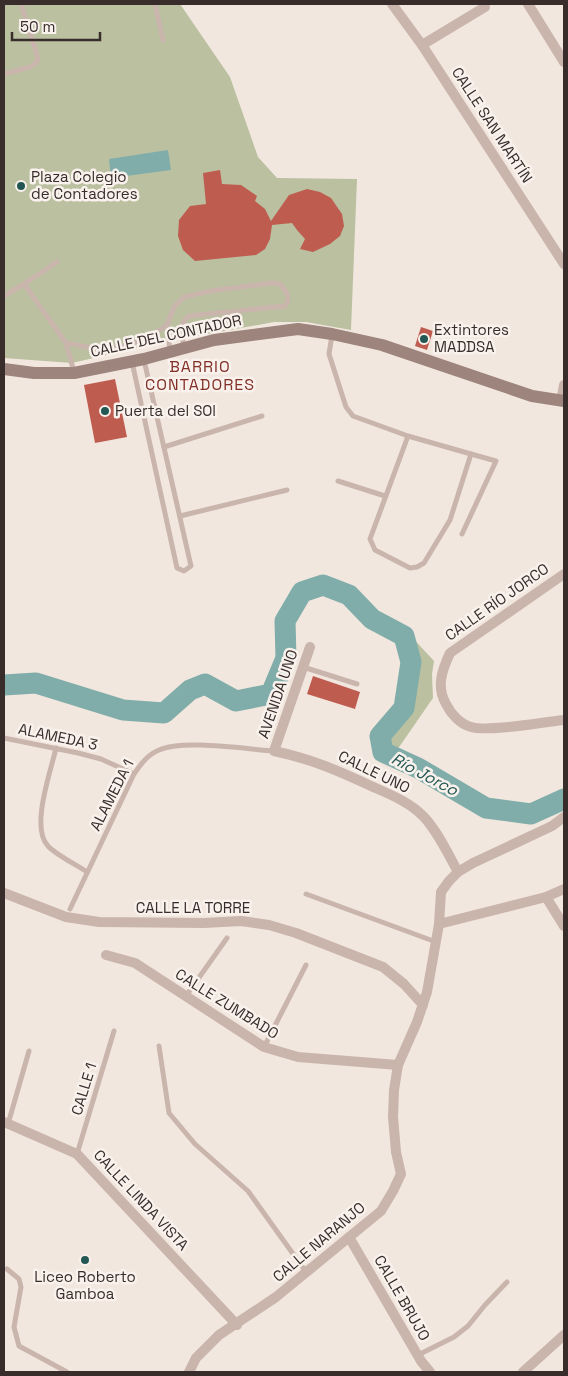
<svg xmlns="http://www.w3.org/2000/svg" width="568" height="1376" viewBox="0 0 568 1376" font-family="'Space Grotesk',sans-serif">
<rect width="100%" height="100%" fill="#f2e7df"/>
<g fill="#bac0a0">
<polygon points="4,4 180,4 230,77 258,157 277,178 357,179 351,330 306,322 274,322 153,344 72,363 4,358"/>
<polygon points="408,633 434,661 432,674 433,698 397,750 386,741 386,736 409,710 415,660"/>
</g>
<polygon fill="#80ada9" points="168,150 171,170 111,178 109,159"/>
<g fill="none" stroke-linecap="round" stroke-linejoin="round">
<polyline stroke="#80ada9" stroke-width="21" points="4,685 36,683 123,710 164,713 190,690 205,684 236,701 271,694 286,658 285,621 302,592 323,585 349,595 372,619 404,636 411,662 404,708 380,736 383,752 418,768 486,808 531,814 564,799"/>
</g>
<g fill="#bf5c50">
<polygon points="220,170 222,184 241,185 257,196 255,201 265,209 271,221 289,195 307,189 320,192 331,198 342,214 344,226 340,236 330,244 313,252 300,249 305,239 297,230 292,223 272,225 270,239 265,249 256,255 195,261 183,250 178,236 179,220 190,206 206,204 203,173"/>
<polygon points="421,327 433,331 427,350 415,346"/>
<polygon points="115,379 127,437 95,443 84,385"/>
<polygon points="313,676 360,692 355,709 307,694"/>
</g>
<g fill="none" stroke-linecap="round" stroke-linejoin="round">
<g stroke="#c9b5ac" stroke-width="5">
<polyline points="155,4 163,40"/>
<polyline points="4,74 30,67 36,63 38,58 21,4"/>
<polyline points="24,284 57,262"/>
<polyline points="4,296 24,284 66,343 74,372"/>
<polyline points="332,335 329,354 346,407 353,416 408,436 471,454 450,520 424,563 417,567 410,568 375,550 370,539 408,436"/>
<path d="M66,343C79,345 93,349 105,349C129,348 148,338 167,325"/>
<path d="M170,351L167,325L174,307L184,297L211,291L272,283L280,284C286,291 291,297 285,306L189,316C177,326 182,334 184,347"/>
<polyline points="132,362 177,568 184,571 191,566 144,360"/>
<polyline points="164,447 262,416"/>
<polyline points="338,481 385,496"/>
<polyline points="180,516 287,490"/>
<polyline points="462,534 496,461 471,454"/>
<polyline points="303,667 357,684"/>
<polyline points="4,738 78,753 101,759 134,774"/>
<path d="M56,748C51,771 30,828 48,846C56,855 77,865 87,872"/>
<polyline points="306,894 436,942"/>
<path d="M70,909L134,774C141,764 147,755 159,750C183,739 245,749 274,751"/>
<polyline points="186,996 227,938"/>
<polyline points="159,1046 169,1113 195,1144 248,1191 306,1272"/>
<polyline points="264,1047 306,965"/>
<polyline points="8,1124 29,1051"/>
<polyline points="77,1154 114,1031"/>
<polyline points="7,1269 19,1279 21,1287 14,1327 19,1346 67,1372"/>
<polyline points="418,1355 454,1337 468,1326 485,1305 507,1282"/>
</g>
<g stroke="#c9b5ac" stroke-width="10">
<polyline points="392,4 422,45 564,264"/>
<polyline points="528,4 564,62"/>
<polyline points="422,45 485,7"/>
<polyline points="561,401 564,385"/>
<path d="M564,574L450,653C442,670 436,687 446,704C451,714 460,724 471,727C490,732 543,722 564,720"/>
<path d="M310,647L274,751C311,759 337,770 371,786C389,794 410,802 424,817C438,832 448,854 458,872"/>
<polyline points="4,893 66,917 99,922 204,923 241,921 269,925 296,933 383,967 404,984 423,1005"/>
<polyline points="546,897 564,926"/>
<polyline points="439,924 546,897 564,889"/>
<polyline points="106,955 135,963 264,1047 298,1057 398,1065"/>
<polyline points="4,1122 77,1154 237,1325"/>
<polyline points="349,1237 421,1361 430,1372"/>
<polyline points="189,1372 196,1358 219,1335 276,1297 381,1211 393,1191 401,1174 396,1152 393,1117 394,1090 398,1065 417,1022 427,992 439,924 441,892 449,881 458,872 473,863 552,826 564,817"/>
<polyline points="523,1372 564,1335"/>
</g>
<polyline stroke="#9d847d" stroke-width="12" points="4,369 34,373 74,373 144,359 214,340 298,329 332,334 382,345 532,396 564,401"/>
</g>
<g fill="#225753" stroke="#f9f1ec" stroke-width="2">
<circle cx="21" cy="186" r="5"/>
<circle cx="424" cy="339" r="5"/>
<circle cx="105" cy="411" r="5"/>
<circle cx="85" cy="1260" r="5"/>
</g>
<g text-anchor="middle" stroke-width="5" stroke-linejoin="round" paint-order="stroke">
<g font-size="15" fill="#382d2a" stroke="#f9f1ec">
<text transform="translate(492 125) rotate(57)" y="5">CALLE SAN MARTÍN</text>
<text transform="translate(166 336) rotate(-12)" y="5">CALLE DEL CONTADOR</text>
<text transform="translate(497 602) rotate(-35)" y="5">CALLE RÍO JORCO</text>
<text transform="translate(278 694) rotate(-71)" y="5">AVENIDA UNO</text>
<text transform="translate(58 737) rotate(12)" y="5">ALAMEDA 3</text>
<text transform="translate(374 772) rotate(26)" y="5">CALLE UNO</text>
<text transform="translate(112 795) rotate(-63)" y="5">ALAMEDA 1</text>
<text x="193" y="913">CALLE LA TORRE</text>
<text transform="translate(227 1004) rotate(32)" y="5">CALLE ZUMBADO</text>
<text transform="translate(84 1089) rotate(-73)" y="5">CALLE 1</text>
<text transform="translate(141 1200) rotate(47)" y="5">CALLE LINDA VISTA</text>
<text transform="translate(319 1242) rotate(-40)" y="5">CALLE NARANJO</text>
<text transform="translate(402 1298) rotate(60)" y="5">CALLE BRUJO</text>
</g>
<g font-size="15" fill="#382d2a" stroke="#f9f1ec" text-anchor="start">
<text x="31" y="182">Plaza Colegio<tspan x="31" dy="17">de Contadores</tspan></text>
<text x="434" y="335">Extintores<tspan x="434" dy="17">MADDSA</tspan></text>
<text x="115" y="416">Puerta del SOl</text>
<text x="85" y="1282" text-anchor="middle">Liceo Roberto<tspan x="85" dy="17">Gamboa</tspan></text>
</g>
<g font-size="16" letter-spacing="1" fill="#823128" stroke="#f9f1ec">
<text x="200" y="372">BARRIO<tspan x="200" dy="18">CONTADORES</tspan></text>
</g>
<g font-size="16" font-style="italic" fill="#225753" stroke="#f9f1ec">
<text transform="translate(425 774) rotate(28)" y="6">Río Jorco</text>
</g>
</g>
<rect width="568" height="1376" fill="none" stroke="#382d2a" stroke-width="10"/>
<path d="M12 32v8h88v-8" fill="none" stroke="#382d2a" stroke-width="2.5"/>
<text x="20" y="32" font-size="15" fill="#382d2a" stroke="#f9f1ec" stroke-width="4" paint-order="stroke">50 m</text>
</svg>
